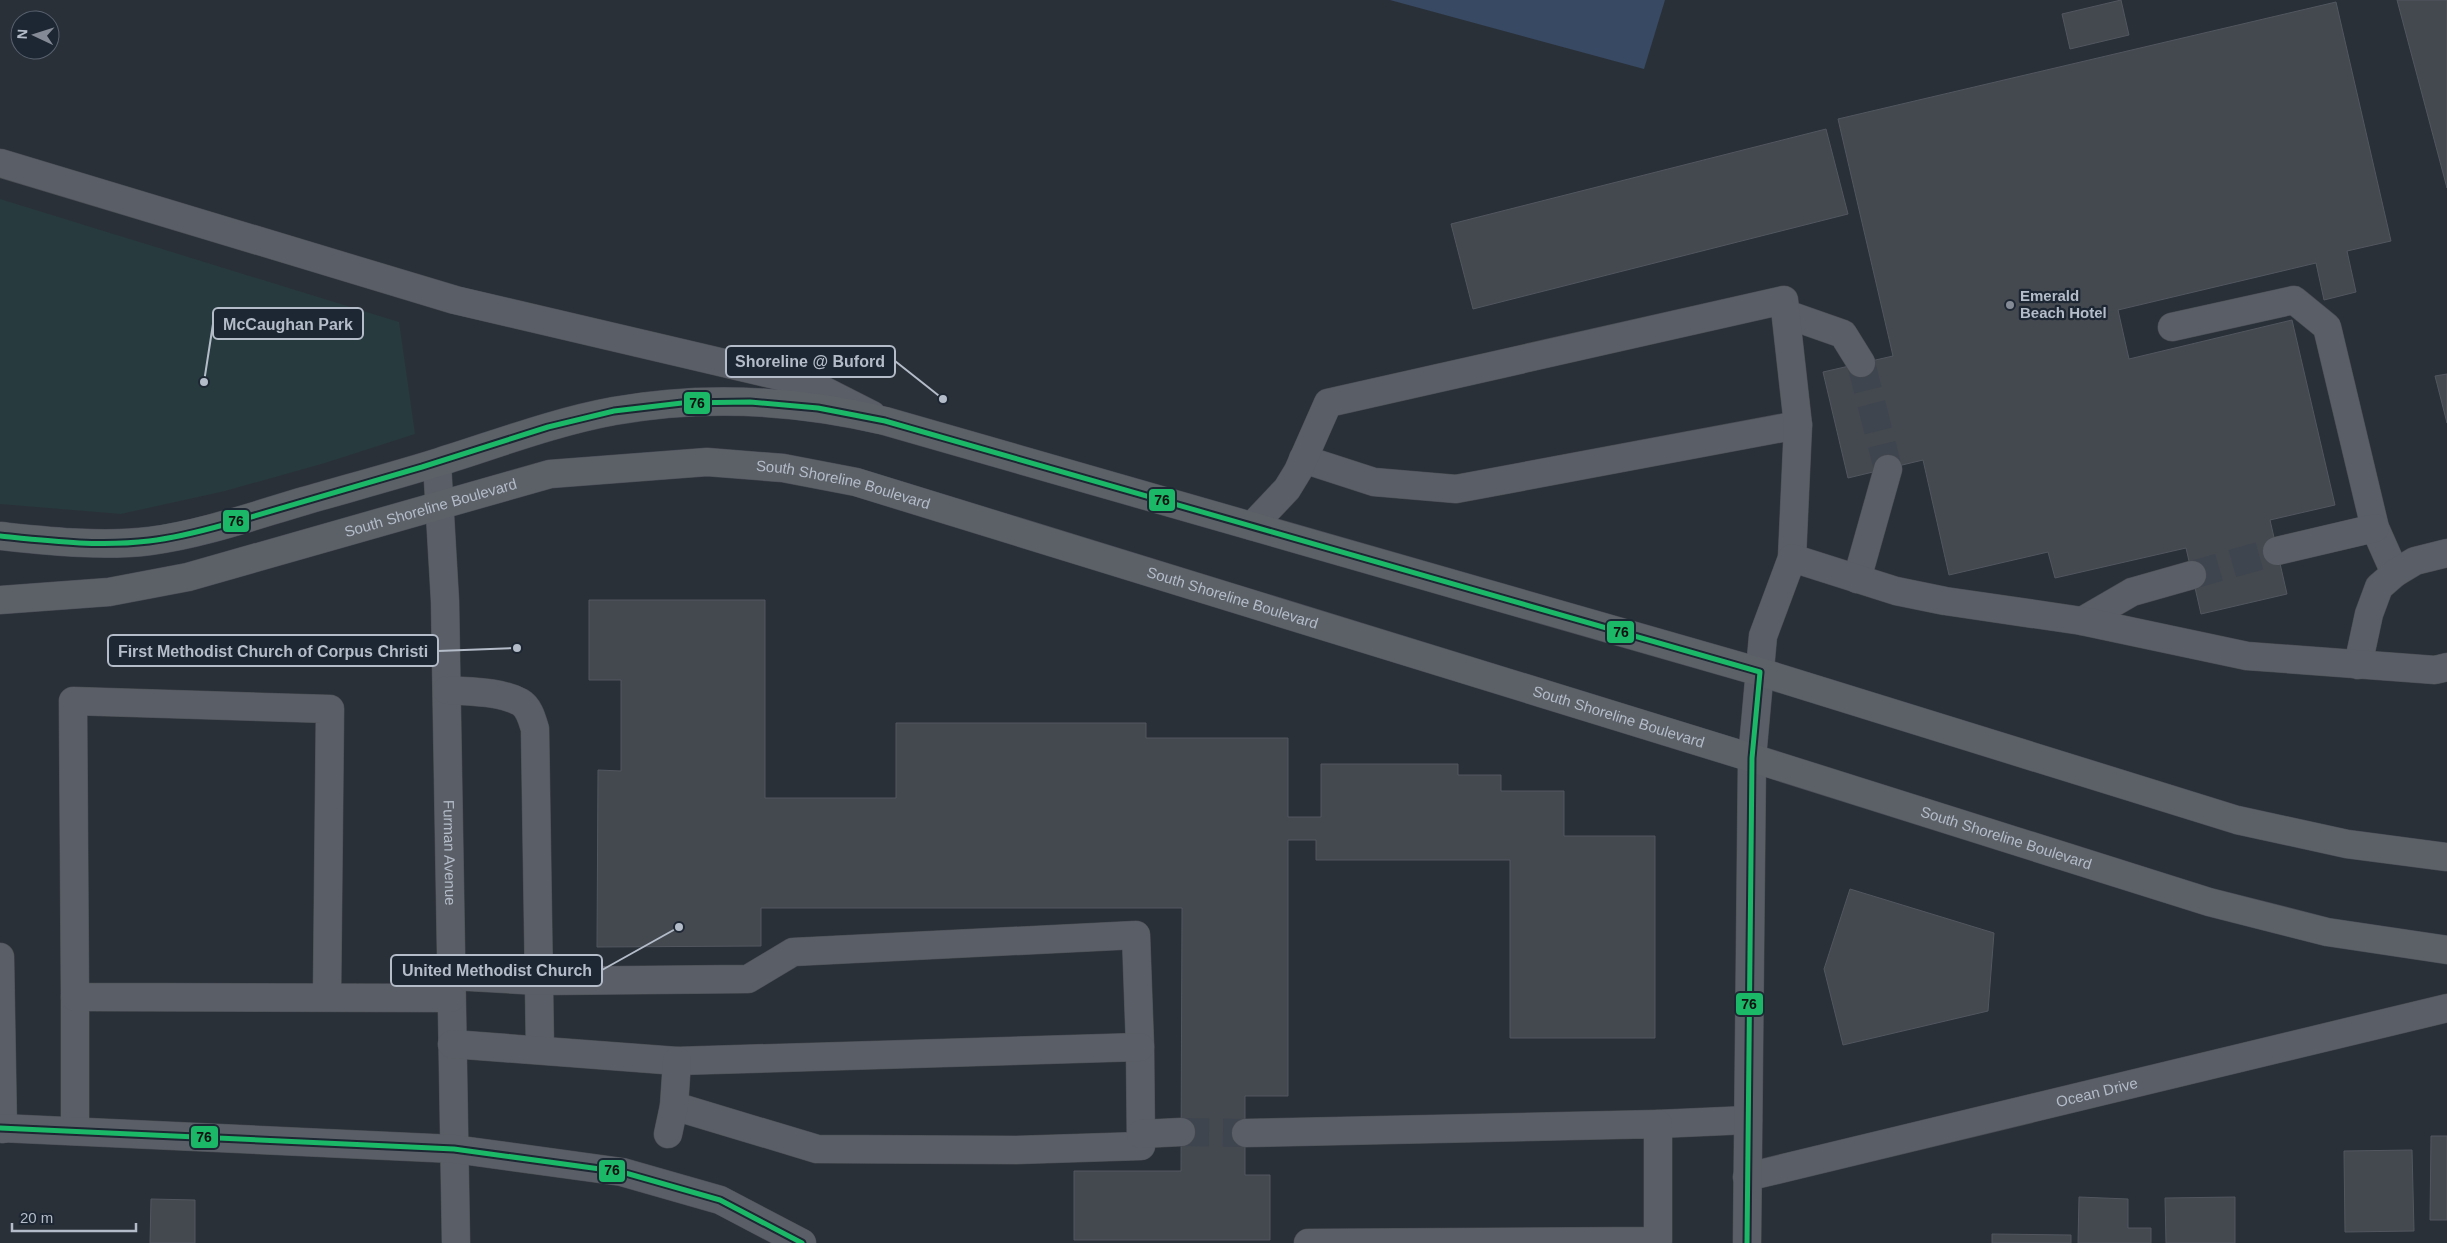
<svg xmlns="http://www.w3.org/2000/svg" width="2447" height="1243" viewBox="0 0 2447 1243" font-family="Arial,sans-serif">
<rect width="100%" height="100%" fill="#2a3038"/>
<polygon fill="#273a3e" points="0,199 399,322 415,434 325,463 225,491 121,514 0,504"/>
<polygon fill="#384963" points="1390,0 1665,0 1644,69"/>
<g fill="#444950" stroke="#52575f">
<polygon points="2121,0 2129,35 2070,49 2062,14"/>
<polygon points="2397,0 2447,0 2447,188"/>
<polygon points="2336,2 2391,241 2347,251 2356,292 2324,300 2316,263 2118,310 2129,359 2292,320 2335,505 2270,520 2287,594 2201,614 2186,548 2055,578 2048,552 1949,575 1923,460 1848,478 1823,372 1893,356 1838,119"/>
<polygon points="1826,129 1848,214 1473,309 1451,224"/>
<polygon points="2447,374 2447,423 2435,376"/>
<polygon points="589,600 765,600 765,798 896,798 896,723 1146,723 1146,738 1288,738 1288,817 1321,817 1321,764 1458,764 1458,775 1501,775 1501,791 1564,791 1564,836 1655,836 1655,1038 1510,1038 1510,860 1316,860 1316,840 1288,840 1288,1096 1245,1096 1245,1175 1270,1175 1270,1240 1074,1240 1074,1171 1181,1171 1182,908 761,908 761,946 597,947 598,770 621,771 621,680 589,680"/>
<polygon points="1850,889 1994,933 1988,1011 1843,1045 1824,969"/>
<polygon points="2431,1136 2447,1136 2447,1220 2430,1220"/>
<polygon points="2412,1150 2414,1231 2345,1232 2344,1151"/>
<polygon points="2079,1197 2128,1199 2128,1228 2151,1228 2151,1243 2078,1243"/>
<polygon points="2235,1197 2235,1243 2166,1243 2165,1198"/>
<polygon points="151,1199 195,1200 195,1243 150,1243"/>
<polygon points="1992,1234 2071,1235 2071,1243 1992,1243"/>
</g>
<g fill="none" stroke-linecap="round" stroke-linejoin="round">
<g stroke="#3f454e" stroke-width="28" stroke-dasharray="28 14" stroke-linecap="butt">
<polyline points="1861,363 1888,469"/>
<polyline points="2192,575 2277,551"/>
<polyline points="1181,1132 1246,1133"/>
</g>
<g stroke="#484c53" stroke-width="29">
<g id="minor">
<polyline points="0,163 455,300 809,383 872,415"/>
<polyline points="1786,314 1843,334 1861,363"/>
<polyline points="2172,327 2294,300 2327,327 2375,528 2395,573"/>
<polyline points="1303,459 1374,482 1456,489 1798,425"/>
<path id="s1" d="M437,463L445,601L456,1243"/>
<polyline points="1252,526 1287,489 1298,471 1328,403 1784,300 1798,425 1792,558"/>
<polyline points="2277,551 2375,528"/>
<polyline points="1857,579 1888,469"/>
<polyline points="2082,621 2132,592 2192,575"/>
<polyline points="2358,665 2369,614 2379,587 2395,573 2415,561 2447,553"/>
<path d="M447,690C470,692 499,691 520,702C529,707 532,719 535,729L540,1050"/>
<polyline points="0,957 3,1129"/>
<polyline points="452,976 539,981 748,979 793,952 1136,935 1140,1047 1141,1146 1016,1150 817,1149 674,1106"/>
<polyline points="75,997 75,1131"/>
<polyline points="327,997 330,709 73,701 75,997 451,998"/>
<polyline points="452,1044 677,1061 1140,1047"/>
<polyline points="1658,1124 1748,1120"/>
<polyline points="0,1128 454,1149 622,1172 720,1200 802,1243"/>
<polyline points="1246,1133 1658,1124 1658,1241 1308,1243"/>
<polyline points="668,1134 674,1106 677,1061"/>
<polyline points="1141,1134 1181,1132"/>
<path id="s2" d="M1747,1177L2447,1008"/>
<polyline points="1747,1243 1752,758 1763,636 1792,558 1896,591 1945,601 2082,621 2247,656 2435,670 2447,667"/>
</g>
</g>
<g stroke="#484c55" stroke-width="29">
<g id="major">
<path d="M0,536C49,541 101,547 150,541C202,534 253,516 304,501C349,488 394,476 439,462C497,444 554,422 614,411C704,395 796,400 885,421L1760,672L2237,820L2347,844L2447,857"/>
<path id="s3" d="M0,600L109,592L188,577L550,474L707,462L783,468L856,482L1752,758L2209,902L2327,932L2447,950"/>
</g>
</g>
<use href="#minor" stroke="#5a5e66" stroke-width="28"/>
<use href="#major" stroke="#5c6168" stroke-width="28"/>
<g stroke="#1d2633" stroke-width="9">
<g id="bus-1">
<path d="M0,536C49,541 99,547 149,541C175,538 202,531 227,524L422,467L548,427L614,411L682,403L750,402L818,408L885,421L1760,672L1752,758L1747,1243"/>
<polyline points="0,1128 454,1149 622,1172 720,1200 802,1243"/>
</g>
</g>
<use href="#bus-1" stroke="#1ab867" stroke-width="5"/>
</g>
<circle fill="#848b96" stroke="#1d2633" stroke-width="2" cx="2010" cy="305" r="5"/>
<g text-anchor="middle" stroke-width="4.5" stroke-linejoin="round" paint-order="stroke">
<g font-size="15" font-weight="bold" fill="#b4bcc9" stroke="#1d2633" text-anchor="start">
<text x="2020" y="301">Emerald<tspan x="2020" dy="17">Beach Hotel</tspan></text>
</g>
<g font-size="15" fill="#b4bcc9" stroke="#1d2633">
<text dy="5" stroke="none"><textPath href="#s3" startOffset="862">South Shoreline Boulevard</textPath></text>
<text dy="5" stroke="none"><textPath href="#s3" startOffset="442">South Shoreline Boulevard</textPath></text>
<text dy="5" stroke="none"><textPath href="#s3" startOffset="1268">South Shoreline Boulevard</textPath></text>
<text dy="5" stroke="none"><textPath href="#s3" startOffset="1672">South Shoreline Boulevard</textPath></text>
<text dy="5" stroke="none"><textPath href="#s3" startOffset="2078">South Shoreline Boulevard</textPath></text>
<text dy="5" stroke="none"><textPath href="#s1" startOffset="390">Furman Avenue</textPath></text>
<text dy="5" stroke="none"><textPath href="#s2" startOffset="360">Ocean Drive</textPath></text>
</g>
</g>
<path fill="none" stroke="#b4bcc9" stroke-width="2" d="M204 382L213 324M943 399L895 361M517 648L438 651M679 927L602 970"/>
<g fill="#b4bcc9" stroke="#1d2633" stroke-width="2">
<circle cx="204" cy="382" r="5"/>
<circle cx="943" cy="399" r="5"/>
<circle cx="517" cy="648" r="5"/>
<circle cx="679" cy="927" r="5"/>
</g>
<g fill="#1d2633" stroke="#b4bcc9" stroke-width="2">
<rect x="213" y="308" width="150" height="31" rx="5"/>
<rect x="726" y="346" width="169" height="31" rx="5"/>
<rect x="108" y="635" width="330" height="31" rx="5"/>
<rect x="391" y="955" width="211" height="31" rx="5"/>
</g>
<g font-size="16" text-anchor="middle" font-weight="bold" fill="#b4bcc9">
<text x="288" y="330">McCaughan Park</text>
<text x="810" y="367">Shoreline @ Buford</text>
<text x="273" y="657">First Methodist Church of Corpus Christi</text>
<text x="497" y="976">United Methodist Church</text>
</g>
<g stroke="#1d2633" stroke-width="2">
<rect x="683" y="391" width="28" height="24" rx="5" fill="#1ab867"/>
<rect x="1148" y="488" width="28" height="24" rx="5" fill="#1ab867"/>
<rect x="222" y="509" width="28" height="24" rx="5" fill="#1ab867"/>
<rect x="1606" y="620" width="29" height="24" rx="5" fill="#1ab867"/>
<rect x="1735" y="992" width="29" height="24" rx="5" fill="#1ab867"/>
<rect x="190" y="1125" width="29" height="24" rx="5" fill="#1ab867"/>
<rect x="598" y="1159" width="28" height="24" rx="5" fill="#1ab867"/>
</g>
<g font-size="14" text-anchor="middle" font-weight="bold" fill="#111">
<text x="697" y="408">76</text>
<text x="1162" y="505">76</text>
<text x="236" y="526">76</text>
<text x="1621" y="637">76</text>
<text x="1749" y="1009">76</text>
<text x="204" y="1142">76</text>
<text x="612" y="1175">76</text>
</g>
<g transform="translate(35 35) rotate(274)"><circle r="24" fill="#1d2633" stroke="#59626f"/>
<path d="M0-4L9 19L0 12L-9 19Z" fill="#848b96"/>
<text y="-8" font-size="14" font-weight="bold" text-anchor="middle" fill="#b4bcc9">N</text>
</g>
<path d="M12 1223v8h124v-8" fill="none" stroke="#b4bcc9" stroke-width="2.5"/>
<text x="20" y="1223" font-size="15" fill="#b4bcc9" stroke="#1d2633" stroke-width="4" paint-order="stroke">20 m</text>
</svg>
